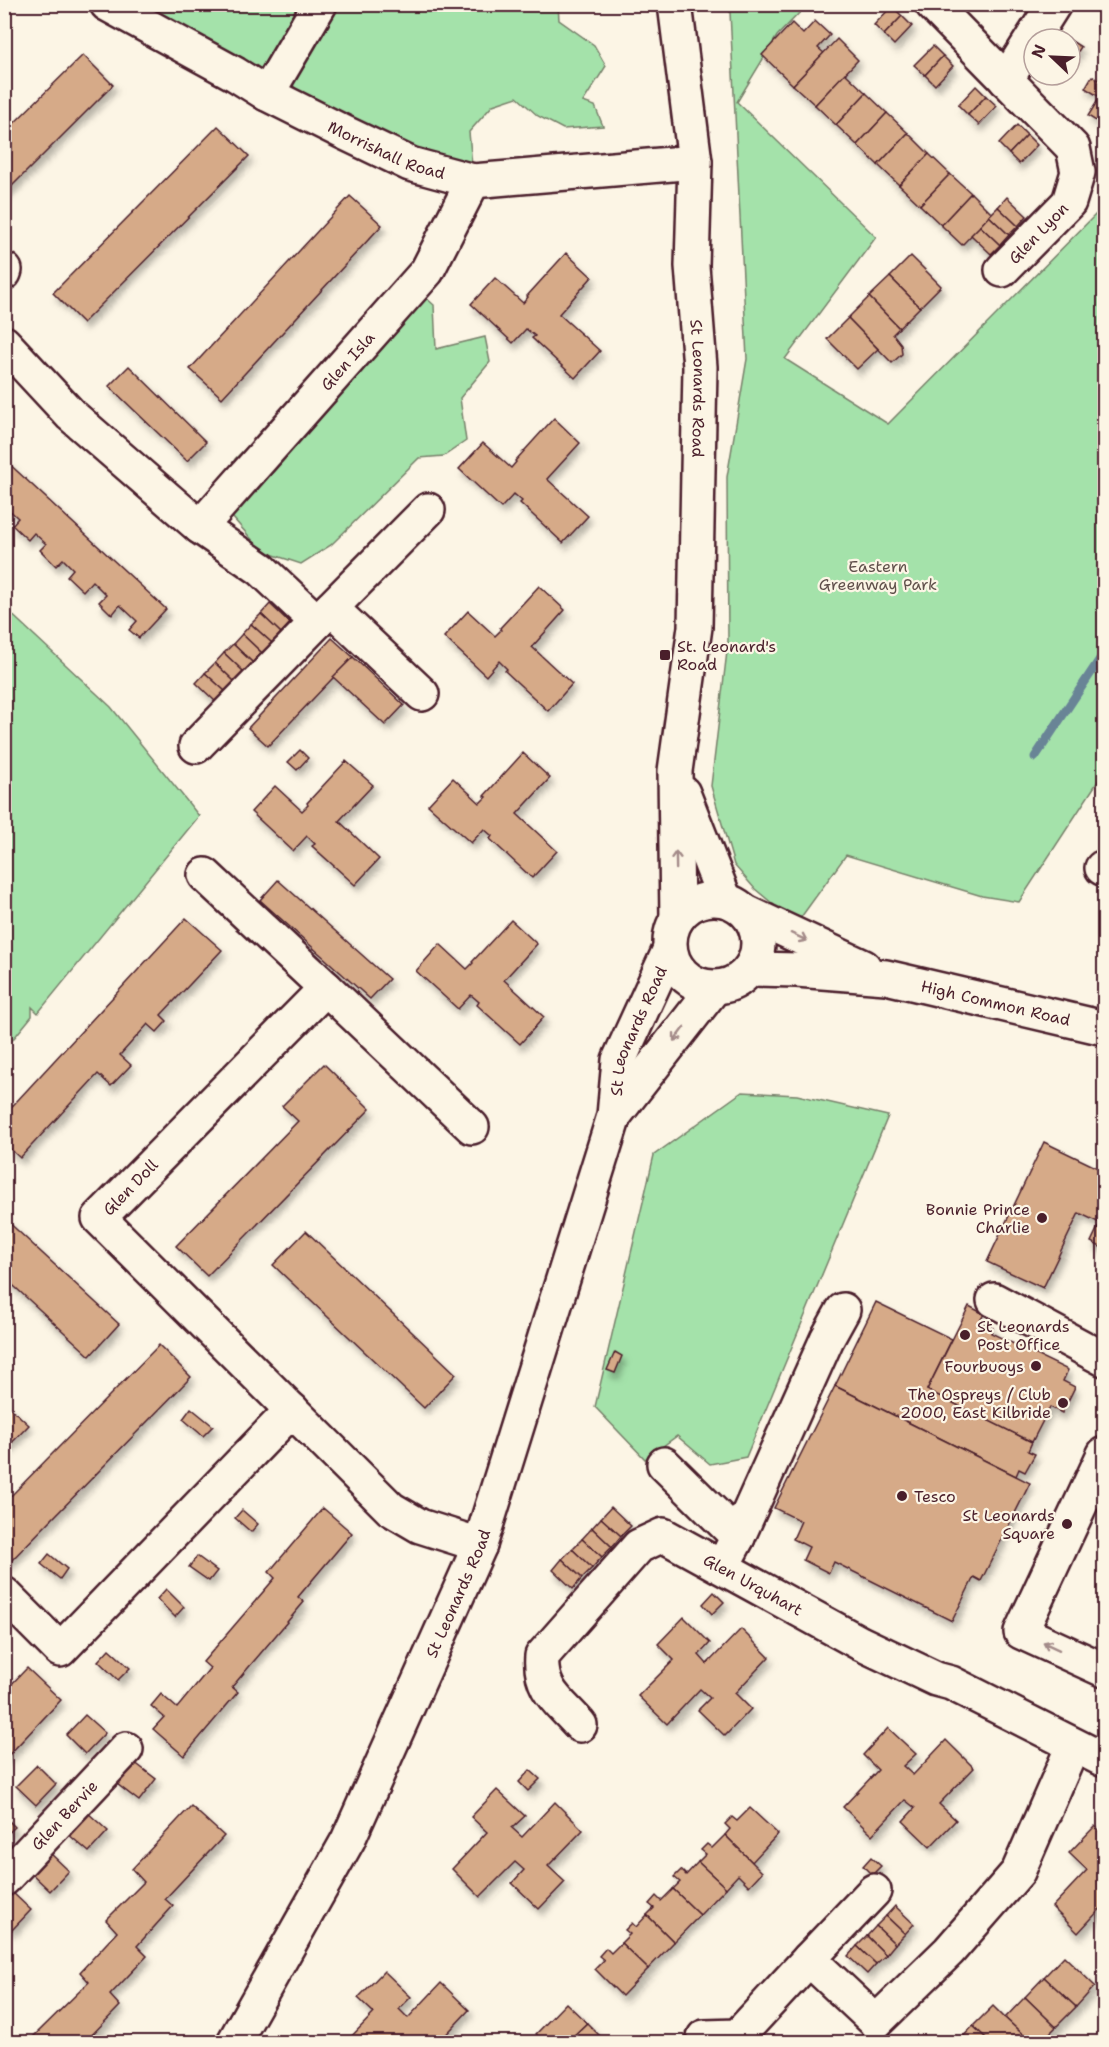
<svg xmlns="http://www.w3.org/2000/svg" width="1109" height="2047" viewBox="0 0 1109 2047" font-family="'Shantell Sans',sans-serif">
<defs>
<filter id="shadow"><feDropShadow dx="3.5" dy="6" stdDeviation="3" flood-color="#0004"/></filter>
</defs>
<rect width="100%" height="100%" fill="#fcf5e5"/>
<filter id="ink" filterUnits="userSpaceOnUse"><feTurbulence type="fractalNoise" baseFrequency=".0167" numOctaves="2"/><feDisplacementMap in="SourceGraphic" scale="12" xChannelSelector="R" yChannelSelector="G"/><feConvolveMatrix kernelMatrix="1 2 1 2 8 2 1 2 1" color-interpolation-filters="sRGB"/></filter>
<g filter="url(#ink)">
<g fill="#a4e2aa" stroke="#77806a" stroke-width="1.5">
<polygon points="107,5 558,5 559,20 594,45 606,66 583,102 595,106 603,126 563,129 538,116 517,97 493,105 469,132 472,166 372,146 303,96 285,77 267,94"/>
<polygon points="733,5 807,5 777,36 737,102 876,237 785,359 888,424 1104,206 1104,772 1019,902 982,896 846,855 799,920 784,913 755,889 734,865 711,786 728,643 727,477 747,359 730,12"/>
<polygon points="424,296 434,305 436,349 485,337 490,362 460,398 466,441 444,456 419,458 331,545 301,564 262,551 233,518 220,484 235,459 263,431 349,335"/>
<polygon points="5,608 111,707 199,816 38,1013 32,1007 32,1016 5,1049"/>
<polygon points="742,1092 797,1095 888,1116 746,1457 710,1464 677,1436 645,1459 595,1407 654,1155"/>
</g>
<g fill="none" stroke-linecap="round" stroke-linejoin="round">
<polyline stroke="#698496" stroke-width="9" points="1035,757 1104,653"/>
</g>
<g fill="#d6aa88" stroke="#4a1f2b" stroke-width="1.5" filter="url(#shadow)">
<polygon points="892,6 902,16 884,35 874,25"/>
<polygon points="902,16 912,26 894,45 884,35"/>
<polygon points="815,21 830,35 818,48 824,53 793,85 762,55 792,23 803,34"/>
<polygon points="837,39 858,60 815,105 793,85"/>
<polygon points="1070,40 1081,47 1073,59 1070,57"/>
<polygon points="933,46 943,56 925,75 914,65"/>
<polygon points="83,55 113,85 4,194 4,133"/>
<polygon points="943,56 953,66 935,85 925,75"/>
<polygon points="845,73 866,93 836,125 815,105"/>
<polygon points="1092,76 1104,84 1104,126 1088,116 1100,97 1085,88"/>
<polygon points="976,86 986,96 968,115 958,105"/>
<polygon points="866,93 887,113 857,145 836,125"/>
<polygon points="986,96 997,106 979,125 968,115"/>
<polygon points="887,113 908,133 878,165 857,145"/>
<polygon points="1017,125 1027,135 1009,154 999,144"/>
<polygon points="218,126 249,156 83,323 53,293"/>
<polygon points="908,133 929,154 899,185 878,165"/>
<polygon points="1027,135 1037,145 1019,164 1009,154"/>
<polygon points="929,154 950,174 920,205 899,185"/>
<polygon points="950,174 971,193 941,225 920,205"/>
<polygon points="971,193 992,214 962,245 941,225"/>
<polygon points="350,196 382,225 222,398 190,369"/>
<polygon points="1007,197 1027,216 1018,226 998,207"/>
<polygon points="998,207 1018,226 1009,235 989,216"/>
<polygon points="989,216 1009,235 1000,245 980,226"/>
<polygon points="980,226 1000,245 991,254 971,235"/>
<polygon points="566,253 592,277 559,314 600,351 575,378 532,338 535,336 526,329 513,343 471,304 495,278 523,303 528,297 527,296"/>
<polygon points="911,256 941,286 920,307 890,277"/>
<polygon points="890,277 920,307 899,328 869,297"/>
<polygon points="869,297 899,328 893,334 901,344 902,354 892,363 848,318"/>
<polygon points="848,318 878,349 857,369 827,339"/>
<polygon points="129,366 206,442 187,461 109,386"/>
<polygon points="554,418 580,443 547,479 588,516 563,543 520,503 522,501 514,494 501,508 459,469 483,443 511,468 516,462 515,461"/>
<polygon points="4,459 166,609 139,638 129,630 137,621 120,605 112,615 99,602 106,595 92,581 83,591 67,576 73,569 63,559 56,566 40,550 46,544 34,533 28,540 12,525 18,518 7,508 4,510"/>
<polygon points="539,586 565,610 532,647 572,684 548,711 505,671 507,669 499,661 486,676 444,637 468,611 495,636 501,630 500,628"/>
<polygon points="270,604 290,623 281,633 261,614"/>
<polygon points="261,614 281,633 272,643 251,624"/>
<polygon points="251,624 272,643 262,653 242,634"/>
<polygon points="242,634 262,653 253,663 233,644"/>
<polygon points="332,638 353,657 268,746 248,728"/>
<polygon points="233,644 253,663 244,672 224,653"/>
<polygon points="224,653 244,672 235,682 215,663"/>
<polygon points="353,657 404,705 385,725 333,677"/>
<polygon points="215,663 235,682 226,692 205,673"/>
<polygon points="205,673 226,692 216,702 196,683"/>
<polygon points="300,750 308,758 297,770 288,762"/>
<polygon points="523,753 550,778 517,814 557,851 532,878 490,839 492,836 484,829 471,843 428,805 453,778 480,803 486,797 484,796"/>
<polygon points="346,761 373,785 339,821 379,859 355,885 312,846 315,844 307,836 293,851 251,812 275,786 302,811 308,805 307,803"/>
<polygon points="278,880 389,979 370,999 260,900"/>
<polygon points="186,918 222,950 161,1015 167,1021 157,1032 148,1024 120,1055 131,1065 111,1086 98,1074 20,1158 4,1143 4,1115"/>
<polygon points="511,920 537,944 504,980 544,1017 520,1044 477,1005 479,1002 471,995 458,1009 416,971 440,944 467,969 473,963 472,962"/>
<polygon points="324,1064 370,1109 207,1276 176,1246 298,1121 282,1106"/>
<polygon points="1044,1142 1104,1171 1104,1249 1091,1242 1100,1223 1079,1213 1043,1288 987,1262"/>
<polygon points="4,1218 119,1324 90,1356 4,1277"/>
<polygon points="306,1231 456,1374 424,1408 273,1265"/>
<polygon points="876,1302 952,1339 927,1390 1032,1442 1028,1451 1035,1454 1025,1472 1019,1469 1016,1476 835,1386"/>
<polygon points="969,1306 984,1314 980,1321 993,1328 991,1333 1068,1370 1063,1381 1075,1387 1062,1413 1050,1407 1032,1442 927,1390"/>
<polygon points="159,1345 191,1377 8,1564 4,1560 4,1503"/>
<polygon points="615,1352 622,1356 615,1373 607,1370"/>
<polygon points="835,1386 1030,1483 981,1581 974,1577 952,1621 834,1562 829,1573 803,1560 809,1547 793,1539 801,1521 774,1508"/>
<polygon points="4,1402 29,1425 4,1451"/>
<polygon points="191,1408 213,1426 203,1436 183,1419"/>
<polygon points="611,1507 631,1526 621,1536 601,1518"/>
<polygon points="323,1508 352,1533 298,1597 304,1602 232,1687 238,1692 184,1756 153,1729 164,1717 151,1706 161,1694 177,1708 210,1668 203,1662 275,1578 269,1572"/>
<polygon points="242,1510 258,1524 251,1532 235,1518"/>
<polygon points="601,1518 621,1536 612,1547 592,1528"/>
<polygon points="592,1528 612,1547 602,1557 582,1539"/>
<polygon points="582,1539 602,1557 592,1568 572,1549"/>
<polygon points="572,1549 592,1568 582,1578 562,1559"/>
<polygon points="49,1554 67,1569 60,1579 41,1564"/>
<polygon points="197,1556 217,1571 209,1581 189,1567"/>
<polygon points="562,1559 582,1578 573,1589 553,1570"/>
<polygon points="166,1589 184,1607 175,1617 157,1599"/>
<polygon points="714,1592 724,1602 712,1614 703,1604"/>
<polygon points="684,1617 710,1643 699,1655 707,1664 741,1629 769,1657 735,1693 751,1709 725,1736 698,1710 710,1698 700,1689 667,1724 638,1696 674,1660 658,1644"/>
<polygon points="109,1649 130,1668 118,1680 98,1661"/>
<polygon points="27,1668 61,1700 4,1760 4,1692"/>
<polygon points="85,1715 105,1733 85,1754 66,1735"/>
<polygon points="888,1728 916,1754 903,1766 913,1775 946,1740 974,1768 939,1804 956,1820 930,1847 903,1821 915,1808 905,1800 872,1835 843,1807 878,1770 863,1755"/>
<polygon points="134,1762 156,1779 139,1801 117,1784"/>
<polygon points="37,1765 56,1784 36,1805 16,1786"/>
<polygon points="530,1770 540,1779 528,1791 519,1782"/>
<polygon points="497,1790 525,1816 512,1828 522,1837 555,1802 583,1830 548,1866 565,1882 539,1909 512,1883 524,1870 515,1862 480,1897 452,1869 487,1832 471,1817"/>
<polygon points="191,1806 224,1836 165,1899 173,1906 137,1946 147,1956 110,1995 120,2006 85,2042 33,2042 30,2040 89,1982 80,1972 117,1932 106,1920 144,1882 132,1869"/>
<polygon points="750,1808 778,1834 752,1862 725,1835 730,1829 725,1824 732,1817 737,1821"/>
<polygon points="87,1812 108,1831 89,1852 68,1834"/>
<polygon points="4,1816 15,1827 4,1837"/>
<polygon points="1095,1826 1104,1835 1104,1905 1078,1933 1052,1907 1087,1870 1069,1853"/>
<polygon points="725,1835 762,1872 749,1886 738,1875 726,1888 698,1862 706,1854 701,1850 707,1844 712,1848"/>
<polygon points="49,1852 69,1871 50,1891 30,1872"/>
<polygon points="871,1857 881,1866 872,1875 863,1866"/>
<polygon points="698,1862 726,1888 700,1915 673,1889 680,1882 674,1877 681,1870 686,1875"/>
<polygon points="673,1889 700,1915 674,1942 647,1915 654,1908 649,1904 656,1896 661,1901"/>
<polygon points="11,1891 31,1910 12,1930 4,1924 4,1899"/>
<polygon points="895,1906 914,1924 905,1934 886,1916"/>
<polygon points="647,1915 674,1942 648,1969 621,1943 630,1934 625,1930 632,1923 636,1927"/>
<polygon points="886,1916 905,1934 895,1944 876,1926"/>
<polygon points="876,1926 895,1944 886,1955 867,1936"/>
<polygon points="867,1936 886,1955 876,1964 857,1946"/>
<polygon points="621,1943 648,1969 622,1996 595,1969 604,1960 599,1956 606,1948 611,1953"/>
<polygon points="857,1946 876,1964 867,1974 848,1956"/>
<polygon points="1064,1956 1095,1986 1076,2007 1044,1977"/>
<polygon points="384,1971 411,1997 399,2009 408,2018 441,1983 469,2010 439,2042 346,2042 374,2013 358,1998"/>
<polygon points="1044,1977 1076,2007 1056,2027 1025,1997"/>
<polygon points="1025,1997 1056,2027 1041,2042 1031,2042 1005,2018"/>
<polygon points="566,2003 587,2023 567,2042 545,2042 536,2034"/>
<polygon points="993,2006 1005,2018 1031,2042 990,2042 973,2026"/>
<polygon points="587,2023 606,2042 567,2042"/>
<polygon points="973,2026 986,2038 990,2042 958,2042"/>
</g>
<g fill="none" stroke-linecap="round" stroke-linejoin="round">
<g stroke="#4a1f2b" stroke-width="38">
<g id="minor">
<path id="s1" d="M107,4L235,74L267,94L343,132L410,164L473,181L695,162"/>
<path id="s2" d="M675,4L695,162L692,266L700,367L695,627L675,771L677,919"/>
<polyline points="932,4 1073,148 1078,172 1069,202 1002,270"/>
<polyline points="1006,80 1054,4"/>
<polyline points="267,94 320,4"/>
<polyline points="4,273 5,270"/>
<polyline points="4,343 71,415 200,527 261,569 317,622 196,746"/>
<path id="s3" d="M200,527L427,271L473,181"/>
<polyline points="331,608 422,694"/>
<polyline points="317,622 428,510"/>
<polyline points="683,793 725,900"/>
<polyline points="1102,868 1104,869"/>
<polyline points="205,875 326,988 99,1218 391,1509 420,1526 480,1545"/>
<circle cx="714" cy="943" r="44"/>
<polyline points="746,912 864,967"/>
<path id="s4" d="M750,969L797,970L886,977L1104,1028"/>
<polyline points="326,988 472,1127"/>
<polyline points="614,1116 714,988"/>
<polyline points="994,1300 1104,1359"/>
<polyline points="1104,1454 1021,1632 1104,1670"/>
<polyline points="664,1464 738,1537"/>
<polyline points="722,1567 738,1537 827,1339 843,1310"/>
<polyline points="4,1594 60,1650 292,1410"/>
<path id="s5" d="M580,1725C559,1701 539,1690 542,1656L639,1546L663,1535L860,1643L936,1679L951,1683L1104,1760"/>
<path id="s6" d="M4,1879L126,1749"/>
<polyline points="809,1959 874,1891"/>
<polyline points="704,2037 738,2036 809,1959 876,2022 949,1951 1018,1872 1073,1746"/>
<path id="s7" d="M234,2042L348,1840L480,1545L614,1116L619,1060L670,949"/>
</g>
</g>
<use href="#minor" stroke="#fcf5e5" stroke-width="33"/>
</g>
<defs><path id="oneway-shaft" d="M-6 0H5M1.5-3L5.5 0L1.5 3" fill="none" stroke-width="1.6" stroke-linecap="round" stroke-linejoin="round" transform="scale(1.5)"/></defs>
<g stroke="#a38a88">
<use href="#oneway-shaft" transform="translate(676 860) rotate(-91)"/>
<use href="#oneway-shaft" transform="translate(799 937) rotate(25)"/>
<use href="#oneway-shaft" transform="translate(679 1034) rotate(127)"/>
<use href="#oneway-shaft" transform="translate(1051 1646) rotate(-155)"/>
</g>
</g>
<g fill="#4a1f2b" stroke="#fcf5e5" stroke-width="2">
<rect x="659" y="649" width="12" height="12" rx="3"/>
<circle cx="1042" cy="1218" r="6"/>
<circle cx="965" cy="1335" r="6"/>
<circle cx="1036" cy="1366" r="6"/>
<circle cx="1063" cy="1403" r="6"/>
<circle cx="902" cy="1496" r="6"/>
<circle cx="1067" cy="1524" r="6"/>
</g>
<g text-anchor="middle" stroke-width="4.5" stroke-linejoin="round" paint-order="stroke">
<g font-size="16" fill="#4a1f2b" stroke="#fcf5e5">
<text dy="6" stroke="none"><textPath href="#s1" startOffset="316">Morrishall Road</textPath></text>
<text transform="translate(1038 233) rotate(-46)" y="6">Glen Lyon</text>
<text dy="6" stroke="none"><textPath href="#s3" startOffset="222">Glen Isla</textPath></text>
<text dy="6" stroke="none"><textPath href="#s2" startOffset="386">St Leonards Road</textPath></text>
<text dy="6" stroke="none"><textPath href="#s4" startOffset="249">High Common Road</textPath></text>
<text dy="6" stroke="none"><textPath href="#s7" startOffset="1094">St Leonards Road</textPath></text>
<text transform="translate(130 1187) rotate(-46)" y="6">Glen Doll</text>
<text dy="6" stroke="none"><textPath href="#s5" startOffset="358">Glen Urquhart</textPath></text>
<text dy="6" stroke="none"><textPath href="#s7" startOffset="502">St Leonards Road</textPath></text>
<text dy="6" stroke="none"><textPath href="#s6" startOffset="88">Glen Bervie</textPath></text>
</g>
<g font-size="16" fill="#60504b" stroke="#fcf5e5">
<text x="878" y="572">Eastern<tspan x="878" dy="18">Greenway Park</tspan></text>
</g>
<g font-size="16" fill="#4a1f2b" stroke="#fcf5e5" text-anchor="end">
<text x="677" y="652" text-anchor="start">St. Leonard's<tspan x="677" dy="18">Road</tspan></text>
<text x="1030" y="1215">Bonnie Prince<tspan x="1030" dy="18">Charlie</tspan></text>
<text x="977" y="1332" text-anchor="start">St Leonards<tspan x="977" dy="18">Post Office</tspan></text>
<text x="1024" y="1372">Fourbuoys</text>
<text x="1051" y="1400">The Ospreys / Club<tspan x="1051" dy="18">2000, East Kilbride</tspan></text>
<text x="914" y="1502" text-anchor="start">Tesco</text>
<text x="1055" y="1521">St Leonards<tspan x="1055" dy="18">Square</tspan></text>
</g>
</g>
<rect width="1109" height="2047" fill="none" stroke="#fcf5e5" stroke-width="24"/>
<rect x="12" y="12" width="1085" height="2023" fill="none" stroke="#4a1f2b" stroke-width="2" filter="url(#ink)"/>
<g transform="translate(1052 57) rotate(293)"><circle r="28" fill="#fcf5e5" stroke="#b59f9b" stroke-width="1.5"/>
<path d="M0-4.5L10 22L0 15L-10 22Z" fill="#4a1f2b"/>
<text y="-9" font-size="16" font-weight="bold" text-anchor="middle" fill="#4a1f2b">N</text>
</g>
</svg>
